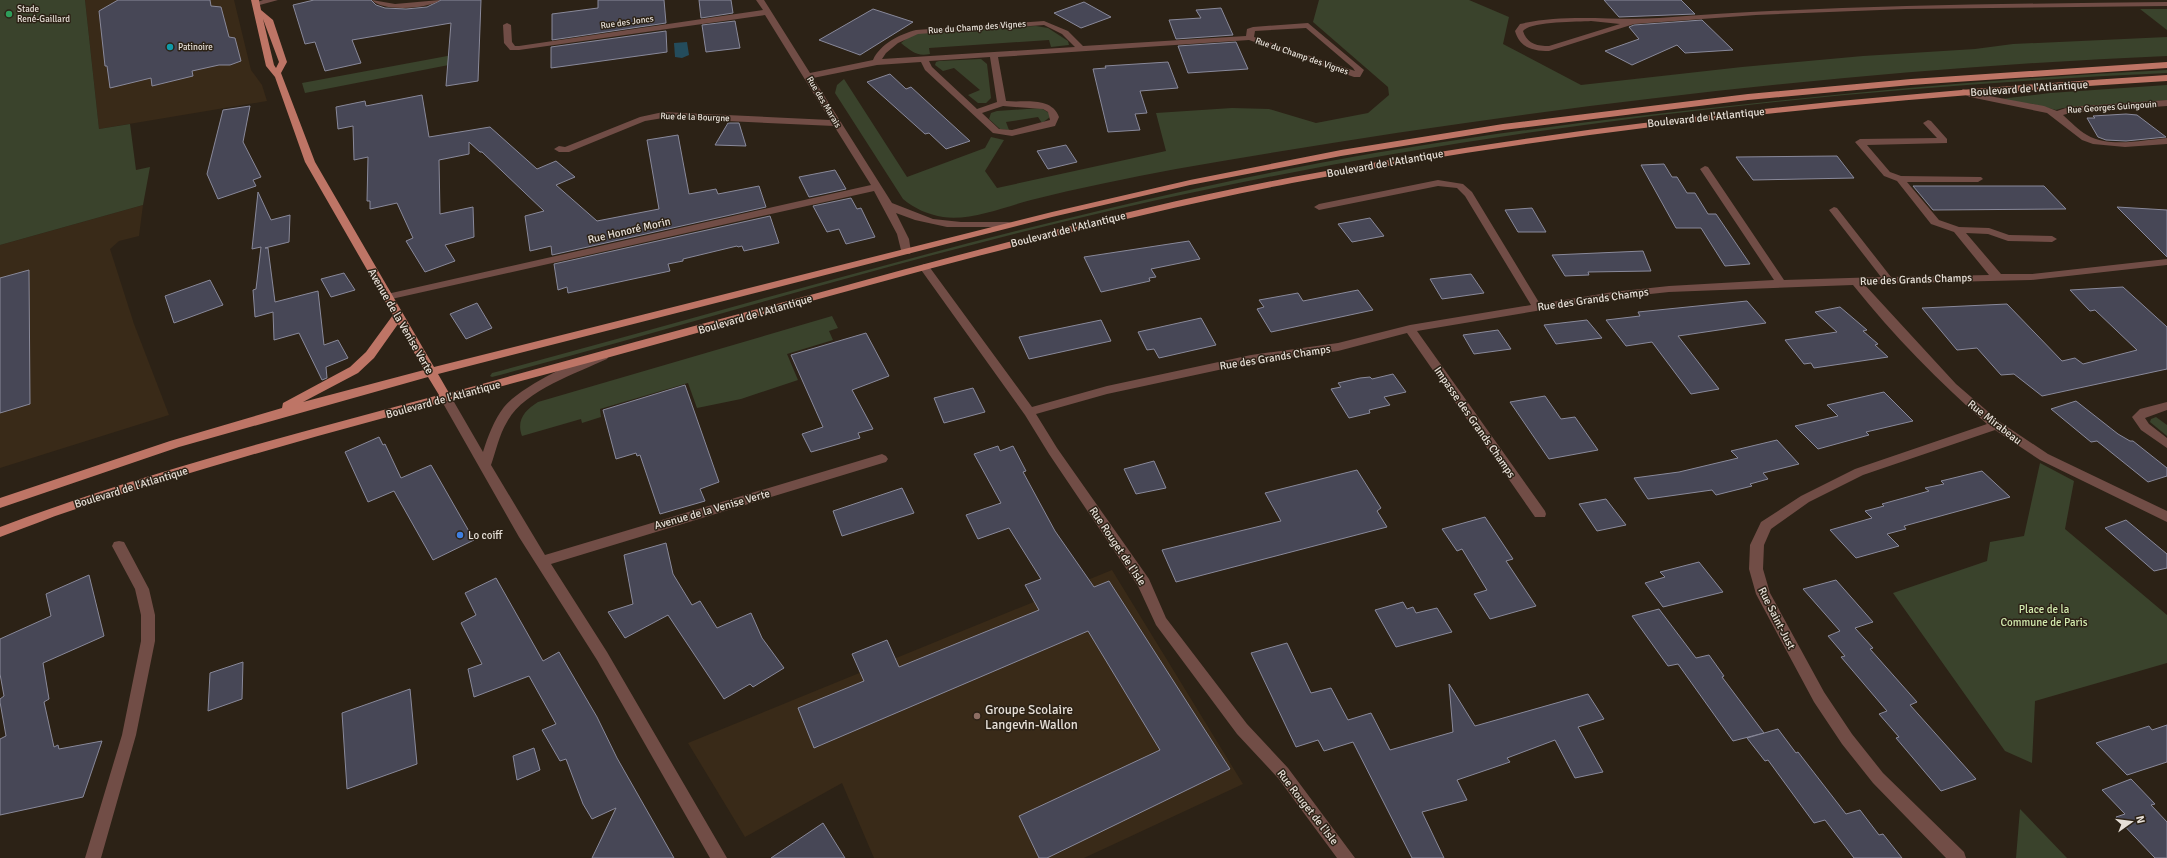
<svg xmlns="http://www.w3.org/2000/svg" width="2167" height="858" viewBox="0 0 2167 858" font-family="Signika,sans-serif">
<rect width="100%" height="100%" fill="#2c2216"/>
<g fill="#392a18">
<polygon points="85,0 234,0 251,70 262,85 267,101 99,129"/>
<polygon points="143,205 139,236 119,241 110,249 134,324 169,415 0,468 0,245"/>
<polygon points="1112,570 1243,784 1084,858 874,858 842,783 745,837 688,743"/>
</g>
<g fill="#3a432c">
<polygon points="0,0 85,0 99,129 130,124 136,170 150,167 143,205 0,245"/>
<path d="M1319,0H1469L1509,17L1503,44L1581,85L1742,67L1863,56L1975,49L2013,44L2167,37V56C1835,70 1503,112 1176,169C1127,178 1079,188 1031,200C1004,207 971,221 943,217C929,215 913,208 903,199L835,93L837,85L844,79L907,177L985,148L991,137L1004,140L985,171L997,188L1166,151L1156,113L1232,108L1269,109L1316,123L1368,113L1389,95L1388,87L1313,22Z"/>
<polygon points="2140,9 2167,9 2167,30"/>
<path d="M1036,26L1048,28L1068,41L1069,45L1051,47L1049,40L929,48L930,54C917,57 911,51 901,43L910,36L923,32Z"/>
<polygon points="458,54 459,63 305,93 302,83"/>
<polygon points="981,59 987,64 991,98 986,103 978,103 968,95 980,90 954,68 943,71 935,65 936,62 939,61"/>
<path d="M2167,70V73C1813,89 1459,131 1113,210C904,258 699,322 492,377L490,376L492,373C757,302 1020,222 1289,169C1441,139 1594,120 1748,104C1887,89 2027,77 2167,70Z"/>
<polygon points="2167,85 2167,100 2063,108 2056,110 2033,104 2008,102 2000,99 2050,93"/>
<polygon points="1041,108 1049,113 1050,117 1042,123 1038,117 1006,122 1009,130 1000,129 989,119 991,113 997,111"/>
<path d="M832,316L838,328L829,331L833,340L787,354L798,380L741,399L697,408L688,383L600,409L601,417L582,423L581,419L522,436C516,420 525,410 538,402Z"/>
<polygon points="2156,417 2167,425 2167,436 2150,422 2151,419"/>
<polygon points="2040,463 2074,481 2065,529 2167,615 2167,663 2035,701 2032,763 2005,751 1893,593 1987,561 1990,542 2024,536"/>
<polygon points="2020,809 2067,858 2016,858"/>
</g>
<polygon fill="#244c5c" points="687,42 689,55 682,58 675,57 674,43"/>
<g fill="#474756" stroke="#89899a">
<polygon points="118,0 210,0 211,6 221,7 229,37 235,38 241,61 230,65 219,65 192,71 193,76 152,86 151,78 110,88 107,66 105,66 99,11"/>
<polygon points="314,0 371,0 376,5 385,8 406,9 427,7 441,0 481,0 478,81 446,86 451,23 352,40 361,63 325,71 315,42 305,44 293,5"/>
<polygon points="598,0 664,0 666,23 552,40 552,14 598,8"/>
<polygon points="699,0 731,0 733,13 701,18"/>
<polygon points="1604,0 1681,0 1695,14 1619,17"/>
<polygon points="1084,2 1111,17 1081,28 1054,13"/>
<polygon points="1221,8 1233,35 1176,39 1169,20 1201,18 1196,10"/>
<polygon points="873,9 913,22 860,55 819,40"/>
<polygon points="1702,20 1733,50 1685,53 1677,45 1632,65 1605,51 1639,39 1629,27 1634,25"/>
<polygon points="735,21 740,48 706,52 702,25"/>
<polygon points="666,31 667,52 551,68 551,47"/>
<polygon points="1236,42 1248,69 1188,73 1178,46"/>
<polygon points="1168,62 1178,88 1140,91 1147,113 1135,114 1140,130 1108,132 1093,69 1106,68 1105,66"/>
<polygon points="890,74 906,89 911,87 970,141 946,149 929,133 925,134 867,82"/>
<polygon points="422,95 429,137 490,127 537,169 556,161 575,177 556,185 597,221 659,209 647,140 678,135 689,194 716,189 718,194 759,186 766,207 552,255 551,246 530,251 525,216 544,211 482,152 480,152 469,142 469,154 439,160 440,214 473,207 474,237 445,245 455,261 425,272 406,241 413,238 397,203 370,209 370,201 367,201 368,157 354,160 353,126 338,129 336,107 365,101 366,106"/>
<polygon points="250,106 243,142 261,177 253,180 256,186 218,199 207,174 223,110"/>
<polygon points="2126,114 2137,115 2166,137 2126,141 2106,140 2098,137 2087,118 2095,118 2093,116"/>
<polygon points="728,123 739,123 746,146 715,145"/>
<polygon points="1066,145 1077,162 1048,169 1037,151"/>
<polygon points="1837,156 1854,178 1753,180 1736,157"/>
<polygon points="1664,164 1672,177 1677,177 1687,193 1695,193 1708,214 1716,214 1750,264 1725,266 1701,228 1676,228 1641,165"/>
<polygon points="835,170 846,189 809,197 799,177"/>
<polygon points="1913,186 2044,186 2066,209 1933,210"/>
<polygon points="258,192 271,220 290,215 289,242 265,248 268,248 275,302 318,291 324,345 338,340 348,358 326,367 327,378 322,380 299,333 274,340 273,312 255,317 253,290 256,289 261,247 252,249"/>
<polygon points="851,198 857,209 861,208 875,237 846,244 839,229 827,232 813,206"/>
<polygon points="2117,207 2167,210 2167,257"/>
<polygon points="1532,208 1546,232 1518,232 1505,210"/>
<polygon points="770,216 779,243 744,251 742,246 738,247 737,246 683,259 683,261 668,264 670,271 568,293 567,287 558,290 554,264"/>
<polygon points="1370,218 1384,236 1352,242 1338,224"/>
<polygon points="1189,241 1200,259 1151,269 1156,277 1149,278 1150,281 1101,292 1084,257"/>
<polygon points="1643,251 1651,271 1588,272 1589,275 1565,276 1552,255"/>
<polygon points="29,270 30,404 0,413 0,278"/>
<polygon points="344,273 355,290 331,297 321,279"/>
<polygon points="1471,274 1484,293 1442,299 1430,279"/>
<polygon points="210,280 223,305 174,323 165,296"/>
<polygon points="2123,287 2167,327 2167,369 2042,396 2014,374 2001,375 1977,348 1957,350 1922,308 2007,304 2062,361 2075,358 2083,364 2137,350 2095,310 2090,311 2070,290"/>
<polygon points="1358,290 1373,310 1271,332 1257,309 1264,307 1259,300 1298,293 1303,301"/>
<polygon points="1747,301 1766,323 1678,336 1719,389 1691,394 1652,342 1626,346 1606,320 1640,316 1638,312"/>
<polygon points="477,303 492,328 466,339 450,314"/>
<polygon points="1840,307 1867,330 1863,331 1878,344 1875,345 1888,357 1814,368 1811,363 1804,364 1785,340 1837,332 1815,312"/>
<polygon points="1201,318 1216,345 1159,358 1154,349 1147,350 1138,332"/>
<polygon points="1101,320 1111,341 1029,359 1019,337"/>
<polygon points="1587,320 1602,338 1556,344 1544,325"/>
<polygon points="1498,330 1511,349 1474,354 1463,335"/>
<polygon points="866,333 889,376 852,390 873,429 858,433 860,438 811,452 802,434 823,427 791,355"/>
<polygon points="1393,374 1406,392 1384,397 1390,405 1369,410 1370,413 1349,418 1331,389 1341,387 1338,383 1360,378 1370,377 1372,379"/>
<polygon points="685,385 719,482 700,489 705,501 660,514 640,455 637,456 636,453 616,459 603,410"/>
<polygon points="973,388 985,412 944,423 934,398"/>
<polygon points="1884,392 1913,421 1866,432 1869,435 1818,449 1795,426 1838,416 1827,405"/>
<polygon points="1545,396 1561,419 1575,417 1598,450 1549,459 1510,402"/>
<polygon points="2076,401 2118,434 2130,441 2133,441 2167,468 2167,476 2148,482 2097,441 2091,442 2051,409"/>
<polygon points="379,437 383,445 385,444 401,478 431,465 474,540 433,560 394,491 368,502 345,452"/>
<polygon points="1777,440 1799,464 1763,473 1768,479 1750,484 1752,486 1716,495 1712,490 1648,499 1634,478 1679,472 1738,458 1731,451"/>
<polygon points="998,446 1000,451 1013,446 1026,471 1023,472 1055,531 1094,587 1109,581 1230,769 1047,858 1039,858 1019,816 1160,750 1088,631 814,748 798,708 864,681 852,654 887,640 899,667 1039,610 1025,585 1041,579 1009,528 978,539 966,515 1001,503 974,454"/>
<polygon points="1154,461 1166,488 1136,494 1124,469"/>
<polygon points="1357,470 1381,508 1377,511 1387,527 1176,582 1162,550 1281,521 1265,493"/>
<polygon points="1982,471 2010,497 1904,526 1906,529 1887,534 1899,546 1856,558 1830,530 1872,518 1865,511 1884,506 1882,504 1929,491 1925,488 1944,484 1941,481"/>
<polygon points="902,488 914,513 842,536 833,511"/>
<polygon points="1606,499 1626,525 1597,531 1579,504"/>
<polygon points="1485,517 1513,559 1506,561 1536,606 1490,619 1474,594 1487,590 1462,549 1457,551 1442,529"/>
<polygon points="2126,520 2167,554 2167,568 2154,571 2105,528"/>
<polygon points="666,543 673,574 692,605 700,601 717,628 751,613 762,638 784,668 753,687 750,684 724,699 668,615 625,638 608,612 633,604 624,555"/>
<polygon points="1699,562 1723,592 1663,607 1645,583 1665,577 1660,572"/>
<polygon points="89,575 104,636 43,663 49,699 44,702 54,747 58,745 59,749 102,741 83,797 0,815 0,739 6,736 0,702 0,699 4,696 0,674 0,639 51,616 46,594"/>
<polygon points="496,578 543,661 559,652 597,717 617,758 674,858 592,858 616,808 592,819 583,804 566,759 560,761 542,730 556,724 529,676 474,697 468,669 482,664 461,623 476,615 465,593"/>
<polygon points="1836,580 1873,622 1855,628 1873,648 1870,649 1917,702 1910,705 1976,779 1941,791 1896,738 1899,737 1879,714 1887,711 1841,657 1845,656 1828,636 1840,631 1803,589"/>
<polygon points="1403,602 1407,609 1413,607 1416,613 1437,608 1452,632 1396,647 1375,610"/>
<polygon points="1659,609 1696,658 1709,655 1724,676 1722,677 1764,733 1733,741 1678,664 1668,666 1632,616"/>
<polygon points="1287,643 1311,693 1331,688 1348,720 1371,713 1390,750 1453,732 1449,684 1475,726 1588,694 1604,719 1578,727 1603,772 1575,778 1555,740 1507,758 1510,762 1457,780 1467,800 1422,812 1444,858 1412,858 1353,742 1324,751 1318,740 1296,747 1251,653"/>
<polygon points="243,662 242,699 208,711 210,673"/>
<polygon points="410,689 417,764 347,789 342,713"/>
<polygon points="2167,725 2167,762 2127,775 2096,743 2149,726 2152,730"/>
<polygon points="1778,729 1796,753 1798,752 1846,814 1860,810 1879,835 1883,834 1902,858 1854,858 1825,820 1814,823 1768,760 1765,761 1747,738"/>
<polygon points="534,748 540,770 517,780 513,756"/>
<polygon points="2131,779 2155,804 2151,805 2167,822 2167,858 2155,858 2116,817 2125,814 2102,790"/>
<polygon points="823,823 845,858 771,858"/>
</g>
<g fill="none" stroke-linecap="round" stroke-linejoin="round">
<g fill="#714d46" fill-rule="evenodd">
<polygon points="263,0 278,0 256,6 252,4"/>
<path d="M372,0L395,4L440,0C429,9 382,12 372,0Z"/>
<path d="M756,0H764L810,73L873,60C880,44 900,34 916,30L1044,21L1068,31L1083,46L1246,36L1247,29L1253,27L1308,23L1364,70L1360,77H1354L1249,40L998,57L1006,101C1024,103 1051,96 1059,117L1055,126L1012,136L993,133L925,70L921,62L877,65L813,78L892,203L933,219L961,222H1008L1012,223V227H947L915,220L896,213L909,239L911,252L910,254H902L897,234L874,191L387,300L383,299L382,297L387,294L871,185L834,126L663,118L645,121L569,152H559L554,149L559,146L565,147L640,117L663,112L830,120L765,15L519,50H510L504,43L503,25L507,23L511,25L512,42L515,46H519L763,10ZM1044,25L1062,34L1075,47L882,59L886,53L898,43L918,34ZM1306,28L1353,68L1355,71L1254,37L1255,31ZM990,57L997,102L977,109L932,67L929,61ZM1003,106L1043,109L1048,112L1050,120L1012,130L999,129L982,113Z"/>
<path d="M2167,2V6L1906,9L1756,15L1634,24L1549,51C1533,51 1520,48 1515,31L1520,24C1566,13 1613,21 1659,18C1829,5 1998,4 2167,2ZM1591,21L1620,24L1549,46C1537,46 1527,44 1523,31C1531,21 1577,22 1591,21Z"/>
<path d="M1963,89L1984,95L2044,106L2057,111L2069,107L2167,100V106L2070,113L2063,115C2071,122 2078,130 2087,135C2109,148 2143,140 2167,138V144L2125,147L2093,144L2082,140L2047,113L1970,97L1959,92Z"/>
<path d="M1928,120L1931,121L1947,139V143L1867,145L1890,172L1901,176L1981,177L1983,179L1978,182H1907L1939,220L1959,227L1989,228L2009,235L2052,236L2057,239L2052,242L2008,241L1988,234L1966,233L2001,274H2031L2167,259V265L2031,280L1864,284L1956,384L2000,422L2048,454L2167,511V522L2040,460L1995,430L1863,475L1809,502L1771,529L1764,545L1763,569L1770,593L1824,692L1852,734L1883,773L1964,852L1966,858H1946L1873,783L1842,744L1814,702L1756,594L1749,569L1750,545L1761,522L1801,496L1855,469L1987,424C1939,382 1893,335 1853,285L1669,292L1613,298L1417,331L1545,511L1546,514L1545,517H1535L1407,333L1338,351L1251,363L1107,394L1036,414L1057,448L1149,579L1166,618L1247,724L1288,768L1355,858H1337L1278,778L1237,734L1156,625L1138,586L1049,454L1025,415L919,267L924,264L928,265L1032,407L1107,386L1251,355L1338,343L1410,325L1531,305L1465,196L1457,188L1438,186L1319,210L1314,207L1319,204L1438,180L1463,184L1472,192L1540,304L1613,292L1669,286L1774,280L1700,169L1705,166L1708,167L1784,280L1881,277L1829,210L1834,207L1837,208L1891,277L1989,275L1954,232L1931,224L1897,181L1884,176L1855,142L1860,139L1937,138L1923,123Z"/>
<path d="M603,352L609,356L607,359C577,373 523,391 507,422C499,435 496,451 491,465L545,555L882,454L886,456L888,459L886,462L551,564L607,652L727,858H710L597,660L519,537L440,398L442,395H450L483,452C488,436 494,420 504,407C520,387 578,359 603,352Z"/>
<polygon points="2167,402 2167,410 2145,418 2149,424 2167,438 2167,448 2141,430 2132,417 2140,409"/>
<polygon points="119,541 124,542 149,589 155,615 155,641 136,735 101,858 85,858 122,735 141,641 141,615 135,589 112,546 114,542"/>
</g>
<path fill="#be7566" fill-rule="evenodd" d="M251,0H259L261,10L273,20L287,62L281,73L315,162L434,367L1052,212L1190,180L1341,150L1503,124L1748,94L1911,79L2167,62V68L1911,85L1748,100L1503,130L1341,156L1190,185L1052,217L438,374L449,393C579,357 709,322 840,287C990,246 1140,206 1293,177C1582,123 1874,94 2167,75V81C1873,99 1581,128 1292,183C1061,228 836,295 610,357C431,406 250,451 73,510C48,518 25,528 0,537V527C143,473 291,435 439,395L428,377L179,447L0,508V498L170,441L282,408L283,403L350,367L366,352L393,315L305,162L275,77L266,66ZM263,19L279,62L276,68L274,65ZM398,324L424,370L303,402L358,373L374,358Z"/>
</g>
<circle fill="#2e9e5b" stroke="#2c2216" stroke-width="1.5" cx="9" cy="14" r="4"/>
<circle fill="#0f9aa8" stroke="#2c2216" stroke-width="1.5" cx="170" cy="47" r="4"/>
<circle fill="#3f7fe0" stroke="#2c2216" stroke-width="1.5" cx="460" cy="535" r="4"/>
<circle fill="#8d6e63" stroke="#2c2216" stroke-width="1.5" cx="977" cy="716" r="4"/>
<g text-anchor="middle" stroke-width="3" stroke-linejoin="round" paint-order="stroke">
<g font-size="9" fill="#e6dfd7" stroke="#2c2216" text-anchor="start">
<text x="17" y="12">Stade<tspan x="17" dy="10">René-Gaillard</tspan></text>
<text x="178" y="50">Patinoire</text>
</g>
<g font-size="9" fill="#e6dfd7" stroke="#2c2216">
<text transform="translate(627 22) rotate(-8)" y="3">Rue des Joncs</text>
<text transform="translate(977 27) rotate(-4)" y="3">Rue du Champ des Vignes</text>
<text transform="translate(1302 56) rotate(19)" y="3">Rue du Champ des Vignes</text>
<text transform="translate(824 102) rotate(59)" y="3">Rue des Marais</text>
<text transform="translate(2112 107) rotate(-4)" y="3">Rue Georges Guingouin</text>
<text transform="translate(695 117) rotate(2)" y="3">Rue de la Bourgne</text>
</g>
<g font-size="11" fill="#e6dfd7" stroke="#2c2216">
<text transform="translate(2029 88) rotate(-4)" y="4">Boulevard de l'Atlantique</text>
<text transform="translate(1706 117) rotate(-6)" y="4">Boulevard de l'Atlantique</text>
<text transform="translate(1385 163) rotate(-10)" y="4">Boulevard de l'Atlantique</text>
<text transform="translate(1068 229) rotate(-14)" y="4">Boulevard de l'Atlantique</text>
<text transform="translate(629 230) rotate(-13)" y="4">Rue Honoré Morin</text>
<text transform="translate(1916 279) rotate(-2)" y="4">Rue des Grands Champs</text>
<text transform="translate(1593 299) rotate(-8)" y="4">Rue des Grands Champs</text>
<text transform="translate(755 314) rotate(-16)" y="4">Boulevard de l'Atlantique</text>
<text transform="translate(401 321) rotate(60)" y="4">Avenue de la Venise Verte</text>
<text transform="translate(1275 357) rotate(-9)" y="4">Rue des Grands Champs</text>
<text transform="translate(443 399) rotate(-15)" y="4">Boulevard de l'Atlantique</text>
<text transform="translate(1475 422) rotate(55)" y="4">Impasse des Grands Champs</text>
<text transform="translate(1995 422) rotate(38)" y="4">Rue Mirabeau</text>
<text transform="translate(131 487) rotate(-17)" y="4">Boulevard de l'Atlantique</text>
<text transform="translate(712 509) rotate(-16)" y="4">Avenue de la Venise Verte</text>
<text transform="translate(1118 546) rotate(56)" y="4">Rue Rouget de l'Isle</text>
<text transform="translate(1777 618) rotate(63)" y="4">Rue Saint-Just</text>
<text transform="translate(1308 807) rotate(52)" y="4">Rue Rouget de l'Isle</text>
</g>
<g font-size="11" fill="#e6dfd7" stroke="#2c2216" text-anchor="start">
<text x="468" y="539">Lo coiff</text>
</g>
<g font-size="11" fill="#d2eaae" stroke="#2c2216">
<text x="2044" y="613">Place de la<tspan x="2044" dy="13">Commune de Paris</tspan></text>
</g>
<g font-size="13" fill="#e6dfd7" stroke="#2c2216" text-anchor="start">
<text x="985" y="714">Groupe Scolaire<tspan x="985" dy="15">Langevin-Wallon</tspan></text>
</g>
</g>
<g transform="translate(2131 822) rotate(76)" stroke="#2c2216" stroke-width="3" paint-order="stroke">
<path d="M0-3L7 15L0 10L-7 15Z" fill="#e6dfd7"/>
<text y="-6" font-size="11" font-weight="bold" text-anchor="middle" fill="#e6dfd7">N</text>
</g>
</svg>
